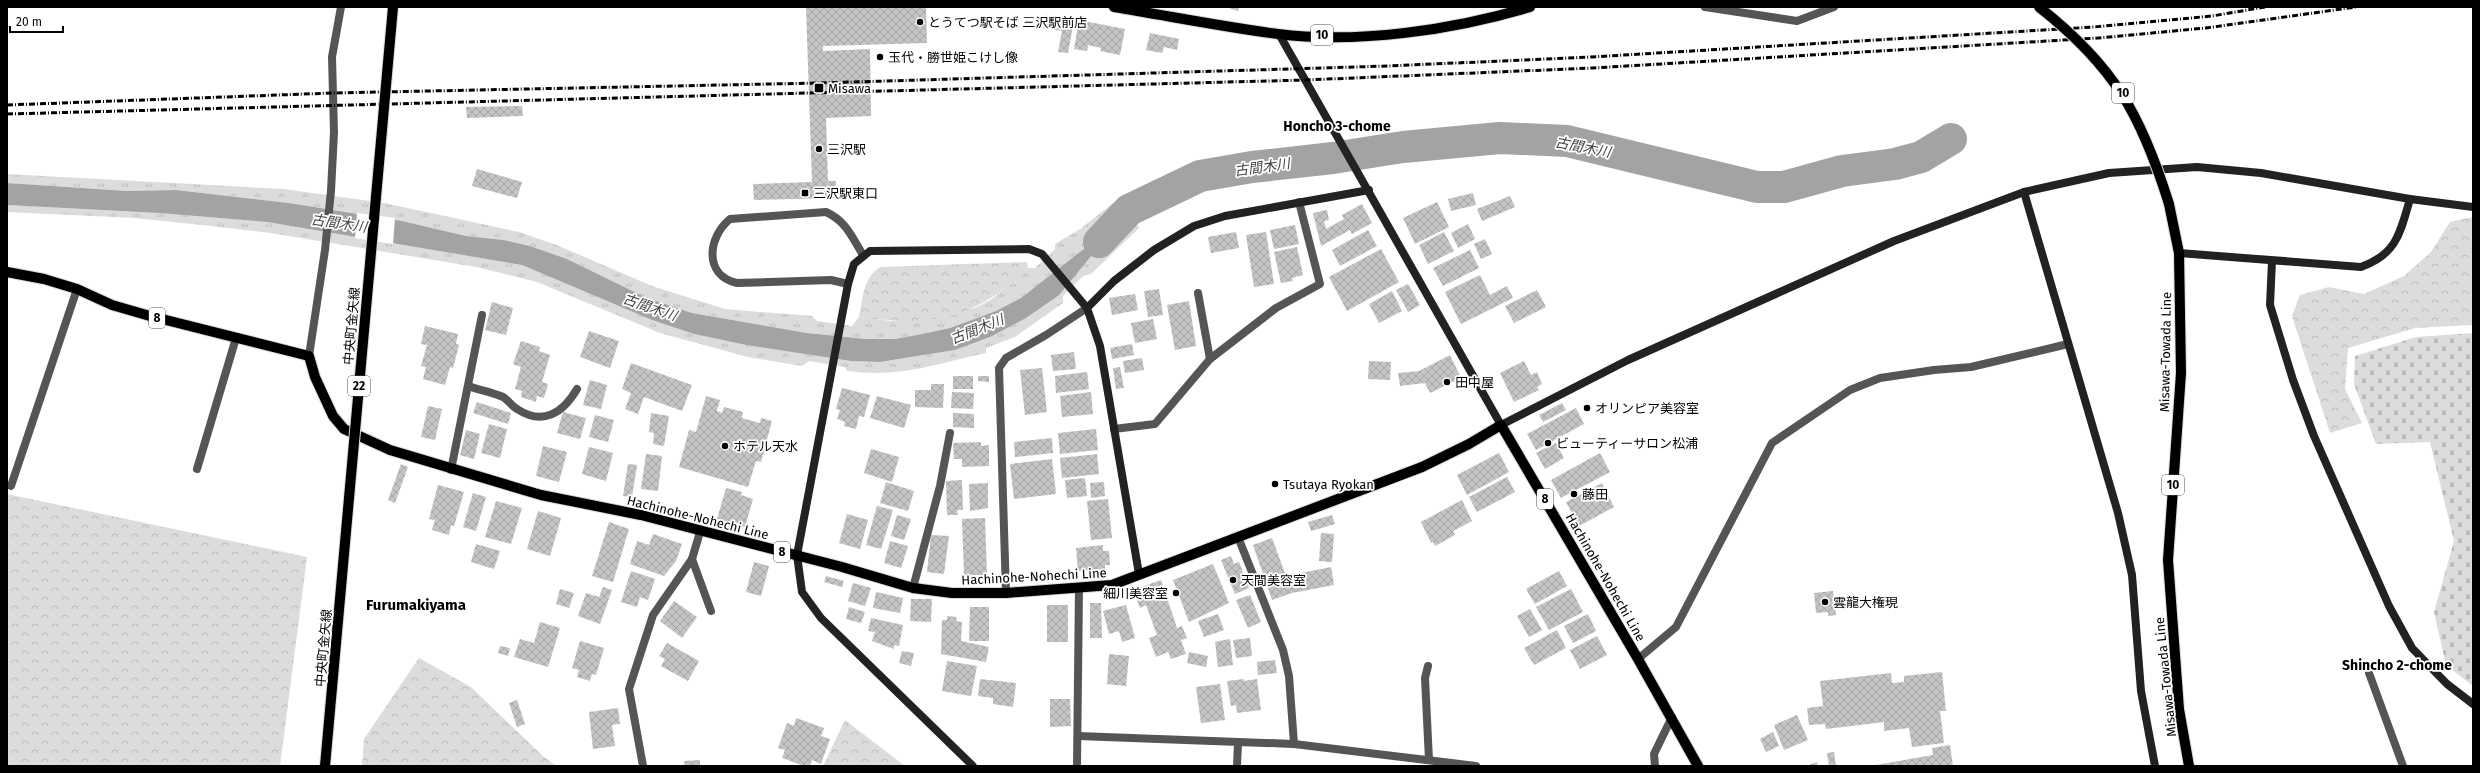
<svg xmlns="http://www.w3.org/2000/svg" width="2480" height="773" viewBox="0 0 2480 773" font-family="'Fira Sans','Noto Sans JP',sans-serif">
<defs>
<pattern id="grass-tufts" width="24" height="20" patternUnits="userSpaceOnUse"><rect width="24" height="20" fill="#dcdcdc"/><path d="M3 7l-1-3M5 7V3M7 7l1-3M15 17l-1-3M17 17v-4M19 17l1-3" fill="none" stroke="#bbb"/></pattern>
<pattern id="forest-crowns" width="20" height="18" patternUnits="userSpaceOnUse"><rect width="20" height="18" fill="#dcdcdc"/><path d="M2 6a3 3 0 1 1 6 0M12 15a3 3 0 1 1 6 0" fill="none" stroke="#bbb"/></pattern>
<pattern id="cemetery-stones" width="16" height="16" patternUnits="userSpaceOnUse"><rect width="16" height="16" fill="#dcdcdc"/><path d="M2 7V4a2 2 0 0 1 4 0v3zM10 15v-3a2 2 0 0 1 4 0v3z" fill="#bbb"/></pattern>
<pattern id="building-cross-hatch" width="8" height="8" patternUnits="userSpaceOnUse"><rect width="8" height="8" fill="#c4c4c4"/><path d="M0 0l8 8M0 8l8-8" fill="none" stroke="#a7a7a7"/></pattern>
</defs>
<rect width="100%" height="100%" fill="#fff"/>
<g fill="url(#grass-tufts)">
<polygon points="7,174 284,189 384,203 519,232 559,246 652,286 725,309 812,316 817,321 852,326 859,317 891,321 975,308 992,299 1028,268 1035,268 1055,249 1055,244 1080,229 1121,197 1128,208 1085,248 1021,298 996,311 950,328 917,335 895,339 866,339 807,333 692,313 647,298 567,259 530,246 504,240 466,236 402,221 289,203 176,190 127,191 7,183"/>
<path d="M7,205L159,213L267,222L522,265L652,320L694,334L746,345L851,361L880,362L955,350L990,337L1080,270L1093,254L1111,243L1132,214L1139,228L1091,274L1083,276L1063,296V303L1015,337L986,348V353C933,364 903,378 847,371L845,367L809,361L802,366L748,357L660,333L537,282L476,267L271,233L211,226L135,218L7,212Z"/>
</g>
<g fill="url(#forest-crowns)">
<polygon points="2473,217 2473,325 2415,328 2348,348 2345,389 2362,423 2330,433 2292,316 2300,295 2329,287 2364,294 2404,276 2431,252 2450,222"/>
<path d="M1027,262L1028,268C974,320 932,327 859,317C863,299 863,276 881,267Z"/>
<polygon points="7,494 307,557 280,766 7,766"/>
<polygon points="419,658 471,687 543,756 556,766 362,766 364,739"/>
<polygon points="845,720 905,766 823,766"/>
</g>
<polygon fill="url(#cemetery-stones)" points="2473,333 2473,686 2446,665 2434,612 2454,541 2430,442 2376,444 2354,384 2355,356 2416,337"/>
<polygon fill="#a3a3a3" points="7,183 127,191 176,190 289,203 402,221 466,236 504,240 530,246 567,259 647,298 692,313 807,333 866,339 895,339 917,335 950,328 996,311 1021,298 1085,248 1128,208 1132,214 1110,243 1093,254 1059,295 1026,318 990,337 955,350 880,362 851,361 746,345 694,334 652,320 522,265 267,222 159,213 7,205"/>
<polygon fill="#fff" points="357,213 395,218 393,244 355,238"/>
<g fill="none" stroke-linecap="round" stroke-linejoin="round">
<polyline stroke="#a3a3a3" stroke-width="32" points="1099,242 1129,210 1200,176 1252,167 1333,158 1403,147 1500,138 1567,141 1757,187 1784,187 1842,171 1895,164 1921,157 1951,139"/>
</g>
<g fill="url(#building-cross-hatch)">
<polygon points="806,7 926,7 927,43 823,46 823,51 870,49 871,116 826,118 828,181 836,181 836,198 754,200 753,184 812,182"/>
<polygon points="1226,7 1239,7 1238,11"/>
<polygon points="1045,15 1074,20 1068,53 1058,52 1062,31 1043,28"/>
<polygon points="1079,20 1125,29 1120,55 1100,51 1101,48 1088,45 1087,51 1074,49"/>
<polygon points="1150,33 1179,39 1177,50 1164,47 1162,53 1146,50"/>
<polygon points="522,106 523,116 467,118 466,107"/>
<polygon points="477,169 522,182 517,198 472,186"/>
<polygon points="1473,193 1476,205 1451,211 1448,199"/>
<polygon points="1510,196 1515,207 1482,221 1477,209"/>
<polygon points="1437,202 1449,227 1415,244 1403,218"/>
<polygon points="1362,204 1372,223 1352,234 1350,230 1321,246 1313,213 1327,210 1329,220 1324,221 1326,229 1344,219 1342,215"/>
<polygon points="1468,224 1475,239 1458,248 1451,233"/>
<polygon points="1295,225 1299,244 1274,249 1270,230"/>
<polygon points="1368,230 1377,246 1340,266 1332,250"/>
<polygon points="1236,232 1239,248 1211,253 1208,237"/>
<polygon points="1266,232 1274,284 1254,287 1246,235"/>
<polygon points="1444,232 1454,251 1428,264 1419,245"/>
<polygon points="1485,239 1492,254 1481,259 1474,244"/>
<polygon points="1297,247 1303,275 1292,278 1293,281 1281,283 1274,252"/>
<polygon points="1381,249 1399,282 1347,311 1329,277"/>
<polygon points="1470,250 1479,268 1443,286 1433,268"/>
<polygon points="1480,275 1490,295 1507,286 1513,298 1461,324 1445,292"/>
<polygon points="1408,284 1420,305 1408,312 1396,290"/>
<polygon points="1159,289 1163,315 1148,317 1144,291"/>
<polygon points="1537,290 1546,307 1514,323 1505,306"/>
<polygon points="1392,291 1402,311 1379,323 1369,304"/>
<polygon points="1135,294 1138,310 1112,315 1109,298"/>
<polygon points="1189,301 1196,346 1175,350 1167,305"/>
<polygon points="492,302 513,308 506,335 485,330"/>
<polygon points="1153,319 1157,339 1135,343 1131,323"/>
<polygon points="425,326 458,334 456,344 459,345 453,368 450,367 445,385 423,379 426,367 421,366 427,345 421,344"/>
<polygon points="589,331 619,341 610,368 580,357"/>
<polygon points="521,341 540,347 539,351 550,355 542,382 548,384 544,398 537,396 536,402 521,397 522,391 515,389 521,367 513,364"/>
<polygon points="1132,344 1134,355 1112,359 1110,348"/>
<polygon points="1074,352 1076,369 1053,371 1051,355"/>
<polygon points="1450,355 1461,378 1430,393 1425,383 1400,386 1398,373 1419,371"/>
<polygon points="1142,358 1144,370 1125,373 1123,361"/>
<polygon points="1369,361 1391,362 1390,380 1368,379"/>
<polygon points="1524,361 1531,375 1537,372 1542,384 1537,387 1539,390 1514,402 1500,373"/>
<polygon points="631,363 692,385 682,411 644,397 638,414 625,409 631,393 622,389"/>
<polygon points="1120,367 1124,388 1116,389 1113,368"/>
<polygon points="1042,368 1047,412 1025,415 1020,370"/>
<polygon points="1087,372 1089,389 1056,393 1055,376"/>
<rect x="953" y="376" width="20" height="13"/>
<polygon points="978,376 989,376 989,382 978,381"/>
<polygon points="590,380 607,385 601,409 583,405"/>
<polygon points="931,384 944,384 943,408 915,407 915,390 931,390"/>
<polygon points="842,388 870,395 864,417 859,416 856,429 844,426 845,422 837,419 840,410 836,409"/>
<polygon points="952,392 974,393 973,409 951,408"/>
<polygon points="1091,392 1093,414 1062,417 1060,396"/>
<polygon points="706,396 720,400 717,411 722,413 724,407 743,412 742,418 760,423 761,418 772,421 761,462 756,461 748,487 679,467 689,430 696,432"/>
<polygon points="877,396 911,405 904,428 870,418"/>
<polygon points="477,402 511,413 508,424 473,413"/>
<polygon points="1562,403 1566,410 1543,422 1539,415"/>
<polygon points="428,406 442,409 435,440 421,437"/>
<polygon points="1576,408 1584,424 1536,450 1527,434"/>
<polygon points="563,412 586,418 580,439 557,433"/>
<polygon points="651,413 669,416 664,446 653,444 654,433 649,432"/>
<polygon points="953,413 974,414 974,428 953,427"/>
<polygon points="595,415 614,420 608,442 589,437"/>
<polygon points="489,424 507,429 500,458 481,453"/>
<polygon points="1096,429 1098,450 1060,454 1058,433"/>
<polygon points="466,430 480,434 474,459 460,455"/>
<polygon points="1052,438 1053,453 1015,457 1014,442"/>
<polygon points="981,442 981,446 989,445 989,466 962,467 962,459 954,459 953,443"/>
<polygon points="1556,443 1564,458 1545,469 1536,453"/>
<polygon points="543,446 567,452 559,482 536,476"/>
<polygon points="589,447 613,453 606,481 582,474"/>
<polygon points="871,449 899,457 892,482 864,473"/>
<polygon points="1499,453 1509,472 1467,495 1457,475"/>
<polygon points="1600,453 1610,472 1561,498 1551,480"/>
<polygon points="646,454 662,456 658,491 641,489"/>
<polygon points="1097,454 1099,474 1062,478 1060,458"/>
<polygon points="1052,459 1056,494 1014,499 1010,464"/>
<polygon points="401,464 408,467 395,503 388,500"/>
<polygon points="628,464 637,465 632,497 623,496"/>
<polygon points="1507,477 1515,492 1477,512 1469,497"/>
<polygon points="1085,478 1087,496 1067,498 1065,480"/>
<polygon points="962,480 963,510 957,510 958,515 947,515 946,481"/>
<polygon points="886,482 914,491 908,511 880,503"/>
<polygon points="1104,482 1105,496 1091,498 1090,483"/>
<polygon points="988,483 988,508 970,511 969,484"/>
<polygon points="1602,483 1614,507 1579,526 1566,502"/>
<polygon points="438,485 464,492 454,526 451,525 449,535 432,530 435,520 429,519"/>
<polygon points="726,488 742,492 741,495 753,499 745,527 717,519"/>
<polygon points="473,493 486,497 476,531 463,527"/>
<polygon points="1108,499 1112,538 1091,540 1087,501"/>
<polygon points="1462,500 1472,521 1453,531 1455,535 1435,546 1433,542 1431,543 1421,522"/>
<polygon points="496,501 522,508 511,544 485,537"/>
<polygon points="877,506 893,510 881,549 866,545"/>
<polygon points="538,511 561,518 550,556 527,549"/>
<polygon points="847,514 868,520 860,549 839,543"/>
<polygon points="897,515 911,519 904,540 891,536"/>
<polygon points="1332,515 1335,524 1311,531 1308,522"/>
<polygon points="985,518 987,575 964,575 962,519"/>
<polygon points="609,522 629,529 613,582 592,576"/>
<polygon points="1321,533 1334,534 1332,562 1319,561"/>
<polygon points="653,534 682,544 676,561 664,576 630,564 637,541 649,545"/>
<polygon points="931,535 949,536 944,574 927,572"/>
<polygon points="1272,538 1286,576 1331,567 1334,585 1292,593 1272,600 1253,545"/>
<polygon points="890,541 908,546 901,568 884,563"/>
<polygon points="476,544 500,551 494,569 471,562"/>
<polygon points="1103,545 1103,551 1109,551 1110,565 1105,565 1105,569 1078,571 1076,548"/>
<polygon points="1231,556 1234,564 1239,562 1249,588 1235,594 1221,560"/>
<polygon points="754,562 769,566 761,596 746,592"/>
<polygon points="1213,564 1229,603 1189,622 1173,580"/>
<polygon points="631,571 655,579 648,600 640,597 637,607 621,602"/>
<polygon points="1559,571 1567,586 1535,604 1526,589"/>
<polygon points="826,576 844,581 842,587 824,582"/>
<polygon points="1161,580 1177,628 1182,626 1187,638 1181,640 1186,654 1171,659 1168,652 1156,657 1149,638 1157,635 1146,605 1140,608 1133,590"/>
<polygon points="853,583 871,588 865,606 848,601"/>
<polygon points="603,587 612,590 600,624 578,616 586,593 599,597"/>
<polygon points="560,589 574,593 569,608 556,604"/>
<polygon points="1571,589 1583,612 1549,630 1536,607"/>
<polygon points="1833,591 1836,615 1828,616 1828,612 1816,613 1814,593"/>
<polygon points="876,592 903,598 900,613 873,608"/>
<polygon points="1250,595 1261,622 1248,628 1236,600"/>
<polygon points="911,599 932,599 931,622 910,621"/>
<polygon points="674,601 697,617 682,638 660,621"/>
<polygon points="1090,603 1101,603 1102,638 1090,638"/>
<rect x="1047" y="605" width="21" height="37"/>
<polygon points="1126,605 1135,638 1122,642 1119,631 1109,634 1103,611"/>
<polygon points="849,607 865,612 861,623 846,619"/>
<polygon points="970,607 989,607 989,641 969,641"/>
<polygon points="1530,609 1542,630 1529,637 1517,616"/>
<polygon points="1218,614 1224,630 1204,637 1198,621"/>
<polygon points="1588,614 1596,631 1573,643 1564,626"/>
<polygon points="947,616 957,617 956,621 962,622 961,641 989,647 986,662 941,654 942,620 947,620"/>
<polygon points="871,618 903,625 899,646 894,645 894,649 872,641 875,632 868,631"/>
<polygon points="540,622 560,628 548,667 514,657 520,639 534,643"/>
<polygon points="1557,630 1566,648 1534,665 1524,648"/>
<polygon points="1597,636 1607,655 1580,669 1570,650"/>
<polygon points="1250,638 1252,656 1236,658 1233,640"/>
<polygon points="1230,639 1233,665 1218,667 1215,642"/>
<polygon points="580,641 604,648 596,675 592,674 590,681 577,677 579,670 572,668"/>
<polygon points="667,643 699,661 688,681 661,666 665,659 659,656"/>
<polygon points="500,646 510,648 508,656 498,653"/>
<polygon points="902,651 914,653 911,666 899,663"/>
<polygon points="1189,652 1208,656 1206,667 1187,663"/>
<polygon points="1109,654 1129,656 1126,686 1107,684"/>
<polygon points="1275,660 1277,673 1258,675 1257,662"/>
<polygon points="947,661 977,666 971,696 942,691"/>
<polygon points="1942,672 1946,711 1940,711 1944,743 1912,747 1909,728 1884,731 1884,722 1826,729 1825,724 1809,725 1807,708 1823,706 1820,681 1891,673 1892,683 1904,682 1904,676"/>
<polygon points="980,679 1016,683 1013,707 993,704 993,698 978,696"/>
<polygon points="1244,679 1244,681 1257,679 1261,710 1237,713 1236,705 1231,706 1227,681"/>
<polygon points="1220,684 1225,720 1201,723 1196,687"/>
<polygon points="1050,699 1070,699 1071,726 1050,727"/>
<polygon points="517,700 525,724 517,727 509,703"/>
<polygon points="618,708 620,724 612,725 615,746 593,749 589,712"/>
<polygon points="1797,715 1808,740 1784,750 1774,725"/>
<polygon points="796,718 824,728 821,736 830,739 821,764 812,760 810,766 804,766 782,758 785,750 778,748 787,723 794,726"/>
<polygon points="1773,732 1779,746 1766,752 1760,739"/>
<polygon points="1950,745 1953,766 1870,766 1933,755 1932,748"/>
<polygon points="1834,752 1836,766 1829,766 1827,753"/>
<polygon points="700,760 700,766 685,766 684,761"/>
<polygon points="1817,762 1818,766 1806,766"/>
</g>
<g fill="none" stroke-linecap="round" stroke-linejoin="round">
<g stroke="#dbdbdb" stroke-width="12">
<g id="primary">
<path d="M1114,7C1169,16 1224,27 1278,34C1358,44 1453,30 1530,7"/>
<polyline points="2169,204 2179,253 2181,373 2168,560 2179,709 2189,766"/>
<polyline points="7,272 44,279 77,289 112,305 150,316 309,356 315,377 333,416 344,429 390,450 541,495 641,515 842,567 913,588 952,593 1006,593 1112,585 1422,467 1469,444 1501,425 1638,659 1698,766"/>
</g>
</g>
<g stroke="#555" stroke-width="8">
<polyline points="1705,7 1797,21 1834,7"/>
<path d="M848,284L831,280L737,283C703,275 708,237 730,219L826,212C846,221 852,237 863,255"/>
<polyline points="309,356 325,250 331,191 334,132 332,57 341,7"/>
<polyline points="1210,359 1276,308 1320,284 1299,202"/>
<path d="M468,386C479,390 492,392 503,397C508,400 512,406 517,409C543,426 563,413 577,389"/>
<polyline points="1114,429 1155,424 1210,359 1198,293"/>
<polyline points="197,469 236,338"/>
<polyline points="451,470 482,315"/>
<polyline points="11,486 77,289"/>
<polyline points="1238,537 1283,650 1289,676 1294,744"/>
<polyline points="692,559 711,611"/>
<polyline points="913,588 940,486 950,433"/>
<polyline points="1006,593 999,368 1006,358 1046,335 1087,308"/>
<polyline points="1638,659 1676,627 1772,443 1850,390 1880,378 1934,370 1971,367 2068,344"/>
<polyline points="1428,666 1425,678 1429,760"/>
<polyline points="2369,673 2403,766"/>
<polyline points="1078,736 1294,744 1476,766"/>
<polyline points="643,766 629,689 653,615 692,559 700,532"/>
<polyline points="1077,766 1079,588"/>
<polyline points="1237,766 1238,743"/>
<polyline points="1655,766 1654,754 1672,717"/>
</g>
<g stroke="#222" stroke-width="8">
<polyline points="1279,34 1501,425 1628,360 1894,241 2024,192 2109,173 2197,167 2261,173 2410,199 2473,207"/>
<polyline points="2024,192 2118,513 2132,575 2141,691 2155,766"/>
<path d="M2179,253L2361,267C2397,254 2400,233 2410,199"/>
<polyline points="2272,261 2270,305 2293,380 2314,436 2389,606 2412,648 2447,684 2473,704"/>
<polyline points="1139,574 1100,346 1087,308 1114,281 1154,250 1194,226 1225,216 1369,190"/>
<polyline points="973,766 821,618 802,592 797,555 848,284 854,264 870,251 1029,249 1042,254 1087,308"/>
</g>
<use href="#primary" stroke="#000" stroke-width="10"/>
<g stroke="#000" stroke-width="3" stroke-dasharray="6 2 1 2" stroke-linecap="butt">
<polyline points="7,105 332,93 819,83 1388,66 1591,57 2094,27 2212,16 2265,7"/>
<polyline points="7,114 1305,80 1593,68 2098,38 2206,28 2356,7"/>
</g>
<g stroke="#dbdbdb" stroke-width="12" stroke-linecap="butt">
<g id="primary-bridge">
<path d="M2039,7C2114,66 2141,114 2169,204"/>
<polyline points="325,766 393,7"/>
</g>
</g>
<use href="#primary-bridge" stroke="#000" stroke-width="10"/>
</g>
<g fill="#000" stroke="#fff" stroke-width="1.5">
<circle cx="920" cy="22" r="4"/>
<circle cx="880" cy="57" r="4"/>
<rect x="814" y="83" width="10" height="10" rx="2"/>
<circle cx="819" cy="149" r="4"/>
<rect x="801" y="189" width="8" height="8" rx="2"/>
<circle cx="1447" cy="382" r="4"/>
<circle cx="1587" cy="408" r="4"/>
<circle cx="1548" cy="443" r="4"/>
<circle cx="725" cy="446" r="4"/>
<circle cx="1275" cy="484" r="4"/>
<circle cx="1574" cy="494" r="4"/>
<circle cx="1233" cy="580" r="4"/>
<circle cx="1176" cy="593" r="4"/>
<circle cx="1825" cy="602" r="4"/>
</g>
<g text-anchor="middle" stroke-width="3.5" stroke-linejoin="round" paint-order="stroke">
<g fill="#fff" stroke="#4c4c4c" stroke-width="1">
<rect x="1311" y="25" width="22" height="20" rx="3"/>
<rect x="2112" y="83" width="22" height="20" rx="3"/>
<rect x="149" y="308" width="16" height="20" rx="3"/>
<rect x="348" y="376" width="22" height="20" rx="3"/>
<rect x="2162" y="475" width="22" height="20" rx="3"/>
<rect x="1537" y="489" width="16" height="20" rx="3"/>
<rect x="774" y="542" width="16" height="20" rx="3"/>
</g>
<g font-size="12" font-weight="bold" fill="#000">
<text x="1322" y="39">10</text>
<text x="2123" y="97">10</text>
<text x="157" y="322">8</text>
<text x="359" y="390">22</text>
<text x="2173" y="489">10</text>
<text x="1545" y="503">8</text>
<text x="782" y="556">8</text>
</g>
<g font-size="13" fill="#000" stroke="#fff" text-anchor="start">
<text x="928" y="27">とうてつ駅そば 三沢駅前店</text>
<text x="888" y="62">玉代・勝世姫こけし像</text>
<text x="828" y="93">Misawa</text>
<text x="827" y="154">三沢駅</text>
<text x="813" y="198">三沢駅東口</text>
<text x="1455" y="387">田中屋</text>
<text x="1595" y="413">オリンピア美容室</text>
<text x="1556" y="448">ビューティーサロン松浦</text>
<text x="733" y="451">ホテル天水</text>
<text x="1283" y="489">Tsutaya Ryokan</text>
<text x="1582" y="499">藤田</text>
<text x="1241" y="585">天間美容室</text>
<text x="1168" y="598" text-anchor="end">細川美容室</text>
<text x="1833" y="607">雲龍大権現</text>
</g>
<g font-size="13" fill="#000" stroke="#fff">
<text transform="translate(351 326) rotate(-85)" y="5">中央町金矢線</text>
<text transform="translate(2165 352) rotate(-89)" y="5">Misawa-Towada Line</text>
<text transform="translate(698 517) rotate(14)" y="5">Hachinohe-Nohechi Line</text>
<text transform="translate(1034 576) rotate(-3)" y="5">Hachinohe-Nohechi Line</text>
<text transform="translate(1606 577) rotate(60)" y="5">Hachinohe-Nohechi Line</text>
<text transform="translate(323 648) rotate(-85)" y="5">中央町金矢線</text>
<text transform="translate(2165 677) rotate(-96)" y="5">Misawa-Towada Line</text>
</g>
<g font-size="14" font-weight="bold" fill="#000" stroke="#fff">
<text x="1337" y="131">Honcho 3-chome</text>
<text x="2397" y="670">Shincho 2-chome</text>
</g>
<g font-size="14" font-style="italic" fill="#444" stroke="#fff">
<text transform="translate(1583 147) rotate(11)" y="5">古間木川</text>
<text transform="translate(1262 167) rotate(-8)" y="5">古間木川</text>
<text transform="translate(339 223) rotate(8)" y="5">古間木川</text>
<text transform="translate(650 307) rotate(19)" y="5">古間木川</text>
<text transform="translate(977 329) rotate(-22)" y="5">古間木川</text>
</g>
<g font-size="15" font-weight="bold" fill="#000" stroke="#fff">
<text x="416" y="610">Furumakiyama</text>
</g>
</g>
<rect width="2480" height="773" fill="none" stroke="#000000" stroke-width="16"/>
<path d="M10 26v6h53v-6" fill="none" stroke="#000000" stroke-width="2"/>
<text x="16" y="26" font-size="12" fill="#000000" stroke="#ffffff" stroke-width="3" paint-order="stroke">20 m</text>
</svg>
